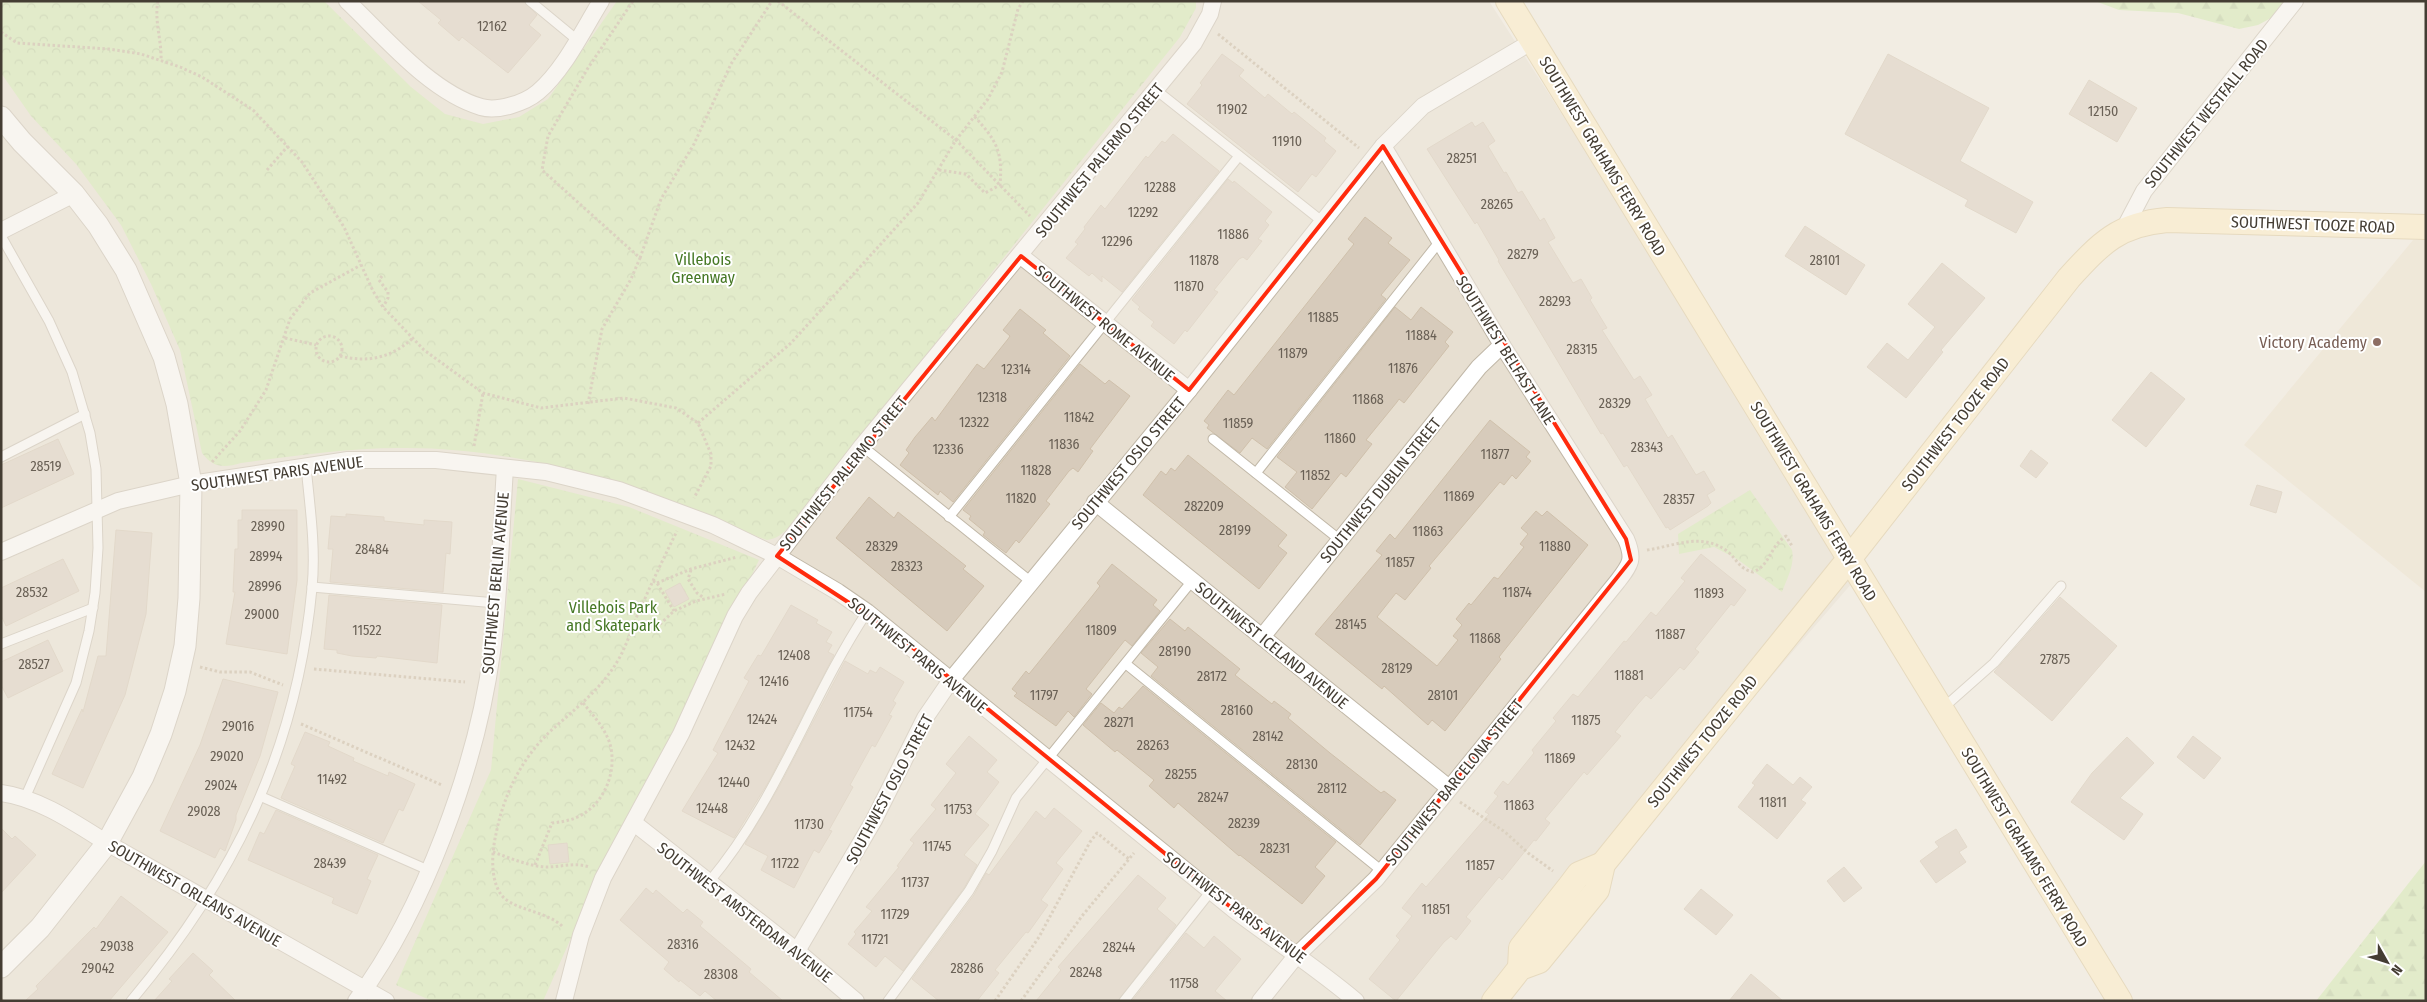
<svg xmlns="http://www.w3.org/2000/svg" width="2427" height="1002" viewBox="0 0 2427 1002" font-family="'Fira Sans Condensed',sans-serif">
<defs>
<pattern id="forest-firs" width="22" height="20" patternUnits="userSpaceOnUse" patternTransform="scale(1.25)"><rect width="22" height="20" fill="#cee9aa"/><path d="M5 1l3.5 6h-7zM16 11l3.5 6h-7z" fill="#b2c993"/></pattern>
<pattern id="park-crowns" width="20" height="18" patternUnits="userSpaceOnUse" patternTransform="scale(1.25)"><rect width="20" height="18" fill="#cee9aa"/><path d="M2 6a3 3 0 1 1 6 0M12 15a3 3 0 1 1 6 0" fill="none" stroke="#b2c993"/></pattern>
</defs>
<rect width="100%" height="100%" fill="#f2ede3"/>
<polygon fill="#e7dfd1" points="1,1 1489,1 1859,575 1491,1001 1,1001"/>
<polygon fill="#ece2cc" points="2413,240 2426,240 2426,592 2244,445"/>
<g fill="url(#forest-firs)">
<polygon points="2095,1 2285,1 2271,18 2258,25 2239,29 2178,13 2119,10"/>
<polygon points="2426,861 2426,1001 2316,1001"/>
</g>
<g fill="url(#park-crowns)">
<path d="M1,1H324L411,87L445,114L483,124L519,117L548,99L617,1H1196V8L1180,37L798,515C789,526 783,538 767,540C715,521 666,496 612,481C543,461 471,447 399,448C346,448 294,456 241,463C224,468 213,468 202,453L180,350L151,284L121,225L76,164L31,116L1,73Z"/>
<polygon points="518,479 629,507 759,560 680,726 599,875 543,1001 432,1001 396,985 491,770"/>
<path d="M1750,490L1792,550C1795,565 1787,578 1782,592L1737,559L1714,547L1679,554L1678,534Z"/>
</g>
<g fill="#d7cbbb" stroke="#cfc0ab">
<polygon points="418,1 524,1 537,15 529,25 541,35 508,73 462,37 459,41 438,23 441,20"/>
<polygon points="1222,54 1244,70 1239,76 1265,98 1268,94 1292,114 1294,112 1326,138 1324,141 1336,151 1316,177 1312,174 1298,192 1187,104 1202,85 1200,83"/>
<polygon points="1888,54 1989,108 1960,161 2033,202 2016,233 1965,206 1968,200 1845,134"/>
<polygon points="2089,80 2137,108 2117,142 2069,114"/>
<polygon points="1472,122 1475,127 1483,122 1495,141 1488,146 1504,173 1506,172 1518,193 1522,191 1540,221 1544,218 1555,238 1548,242 1573,283 1581,279 1592,298 1590,300 1607,328 1602,330 1634,380 1640,376 1652,395 1645,399 1668,438 1672,435 1696,475 1704,471 1715,490 1707,495 1711,503 1708,506 1670,530 1668,527 1666,528 1627,465 1624,467 1603,433 1601,434 1498,261 1499,260 1477,222 1475,224 1427,149"/>
<polygon points="1173,134 1219,171 1122,292 1102,276 1102,282 1092,273 1089,276 1066,258 1078,244 1075,242 1085,229 1084,227 1101,205 1105,209 1146,156 1148,158 1162,141 1165,143"/>
<polygon points="1228,179 1233,183 1234,181 1272,212 1265,221 1269,225 1258,239 1262,241 1247,260 1243,257 1239,259 1214,290 1218,292 1187,332 1185,330 1174,344 1151,326 1154,322 1138,309 1140,307 1132,300"/>
<polygon points="1365,217 1392,238 1388,243 1410,260 1381,295 1386,299 1267,449 1252,438 1240,453 1207,428 1209,425 1204,421 1228,390 1234,395 1354,244 1348,239"/>
<polygon points="1805,226 1865,265 1846,295 1785,256"/>
<polygon points="1942,263 1985,298 1941,350 1943,352 1906,398 1867,367 1887,343 1908,360 1935,327 1908,304"/>
<polygon points="1395,307 1411,320 1421,307 1453,332 1445,342 1449,346 1404,403 1399,399 1397,402 1366,440 1372,444 1346,477 1341,473 1312,509 1285,487 1297,472 1277,457"/>
<polygon points="1020,309 1046,330 1043,333 1070,356 953,502 940,491 938,495 900,465 909,453 906,450 915,437 932,417 935,421 977,364 984,369 1008,339 1010,336 1003,330"/>
<polygon points="1080,364 1105,384 1109,380 1130,396 1090,449 1093,451 1078,472 1073,468 1069,471 1046,501 1050,504 1019,543 1016,540 1006,553 983,535 985,532 969,519 971,516 963,510"/>
<polygon points="2151,372 2185,399 2146,447 2112,420"/>
<polygon points="1490,420 1530,452 1526,457 1531,461 1516,479 1512,475 1504,485 1500,482 1429,566 1431,568 1405,600 1396,593 1377,617 1437,666 1458,640 1453,636 1462,625 1456,619 1469,603 1471,605 1494,577 1498,579 1524,547 1520,544 1528,534 1521,528 1536,511 1542,516 1547,511 1588,545 1499,657 1501,659 1445,731 1432,720 1428,725 1384,686 1382,689 1315,634 1382,555 1376,551 1390,534 1395,539"/>
<polygon points="58,439 74,474 1,508 1,465"/>
<polygon points="2031,450 2048,463 2036,478 2020,466"/>
<polygon points="1188,455 1287,535 1278,546 1287,553 1259,589 1143,495 1161,471 1166,475 1171,468 1175,471"/>
<polygon points="2257,485 2282,492 2276,513 2250,505"/>
<polygon points="869,497 894,518 898,512 966,566 963,569 984,586 947,631 836,538"/>
<polygon points="242,510 297,510 297,580 287,654 226,644 235,592 233,592 235,549 238,549 238,520 242,520"/>
<polygon points="346,514 384,517 384,521 424,525 424,520 452,522 450,554 446,553 443,592 330,582 333,549 328,549 331,516 346,517"/>
<polygon points="116,530 152,533 146,614 125,695 83,788 52,774 82,709 83,712 98,656 106,656"/>
<polygon points="1701,554 1746,590 1734,606 1731,604 1695,649 1699,652 1684,670 1680,667 1651,699 1646,695 1638,704 1615,732 1621,736 1587,775 1584,772 1545,819 1550,823 1536,841 1534,840 1502,880 1499,877 1466,917 1471,921 1456,940 1451,936 1444,942 1396,1001 1369,979 1400,940 1396,936 1412,916 1402,908 1422,883 1426,887 1489,814 1485,812 1498,796 1494,793 1503,781 1508,785 1534,753 1532,750 1556,721 1553,718 1573,694 1578,697 1624,641 1626,642 1651,612 1656,616 1685,581 1681,578"/>
<polygon points="63,559 79,591 6,626 1,615 1,588"/>
<polygon points="1112,564 1157,600 1153,605 1160,611 1132,646 1125,640 1109,660 1086,689 1092,694 1074,717 1068,711 1056,726 1014,696 1017,693 1012,689 1026,671 1029,674 1093,595 1100,586 1097,583"/>
<polygon points="680,583 689,599 674,607 665,591"/>
<polygon points="329,595 442,605 437,663 377,656 376,658 352,656 337,653 337,650 324,649"/>
<polygon points="2060,597 2117,646 2052,721 1994,672"/>
<polygon points="791,605 818,620 816,623 832,632 826,642 832,645 828,652 834,655 769,781 734,838 682,811 718,753 713,750 749,681 744,678 758,655 761,656"/>
<polygon points="1170,619 1185,631 1188,627 1240,669 1235,675 1272,704 1274,701 1291,714 1288,718 1330,753 1381,793 1384,791 1396,800 1360,845 1151,676 1158,667 1141,653"/>
<polygon points="48,640 63,671 8,698 1,685 1,662"/>
<polygon points="845,661 868,674 870,670 876,673 880,667 904,682 893,701 896,703 889,715 892,716 875,747 872,745 850,785 853,787 829,830 832,831 819,853 814,850 794,888 761,870 768,856 745,844 779,787"/>
<polygon points="223,679 278,692 260,756 236,815 236,820 225,851 220,848 215,858 160,831 200,745"/>
<polygon points="1143,686 1336,842 1315,867 1325,876 1302,904 1240,855 1239,856 1178,803 1174,808 1149,786 1154,780 1117,750 1115,752 1083,725 1101,703 1114,713 1119,707 1122,709"/>
<polygon points="305,732 330,742 328,746 354,758 353,761 388,776 389,772 415,784 403,811 399,809 383,843 281,798 295,766 291,764"/>
<polygon points="969,736 997,760 987,772 999,782 975,814 989,825 964,855 977,865 964,888 903,971 885,956 876,967 848,944 856,934 854,932 872,911 866,907 899,867 897,866 914,843 910,840 936,809 931,805 956,773 946,764"/>
<polygon points="2193,736 2221,758 2204,779 2177,757"/>
<polygon points="2127,737 2154,763 2120,798 2143,814 2124,840 2071,802 2092,773"/>
<polygon points="1767,764 1793,785 1800,777 1812,787 1801,800 1806,803 1777,839 1738,807 1755,785 1752,783"/>
<polygon points="1054,808 1082,831 1056,863 1063,869 1041,900 1048,905 1028,933 1026,932 995,970 999,973 977,1001 939,1001 912,979 974,895 986,873 989,875 1036,811 1045,819"/>
<polygon points="276,810 378,855 367,879 371,881 357,914 332,903 334,898 248,860 260,832 264,834"/>
<polygon points="1,828 12,839 15,836 36,855 1,893"/>
<polygon points="1956,829 1967,847 1959,852 1966,862 1936,883 1920,861 1939,847 1935,842"/>
<polygon points="567,843 569,862 550,864 548,845"/>
<polygon points="1844,867 1862,888 1844,902 1827,881"/>
<polygon points="1138,875 1166,898 1157,909 1176,925 1118,1001 1036,1001 1061,970 1058,967"/>
<polygon points="646,888 653,894 656,890 683,913 687,909 703,922 700,926 751,969 749,972 783,1001 717,1001 705,991 700,996 680,980 679,982 664,969 669,962 620,920"/>
<polygon points="1701,889 1733,915 1716,935 1684,909"/>
<polygon points="121,896 168,932 109,1001 25,1001 38,989 36,986 94,927 96,929"/>
<polygon points="1186,933 1204,948 1214,936 1241,959 1215,991 1227,1001 1132,1001"/>
<polygon points="193,953 213,971 209,975 236,1001 154,1001 172,981 169,979"/>
<polygon points="1751,974 1783,1001 1729,1001"/>
</g>
<g fill="none" stroke-linecap="round" stroke-linejoin="round">
<g stroke="#c1b8a8" stroke-width="11">
<g id="service">
<polyline points="530,1 576,39"/>
<polyline points="1156,90 1323,222"/>
<polyline points="1,236 49,321 72,372 90,433 96,469 98,548 95,593 89,631 76,683 24,800"/>
<polyline points="1213,439 1340,540"/>
<polyline points="862,446 1030,581"/>
<polyline points="1,457 85,414"/>
<polyline points="1256,473 1440,241"/>
<polyline points="949,517 1239,156"/>
<polyline points="312,587 496,603"/>
<polyline points="1,644 93,608"/>
<polyline points="1126,664 1382,871"/>
<polyline points="1942,709 1994,663 2061,586"/>
<polyline points="262,797 428,870"/>
<path d="M709,882C778,800 809,700 867,612"/>
<path d="M131,1001C234,878 297,750 312,588C316,549 310,507 306,467"/>
<polyline points="888,1001 969,891 992,851 1016,798 1192,581"/>
<polyline points="1124,1001 1211,891"/>
</g>
</g>
<g stroke="#c1b8a8" stroke-width="18">
<g id="minor">
<path d="M347,1C384,36 430,92 481,107C497,112 525,103 538,92C564,70 583,30 601,1"/>
<polyline points="2124,229 2144,191 2295,1"/>
<polyline points="1,231 74,194"/>
<polyline points="1021,256 1189,390"/>
<polyline points="1095,502 1449,788"/>
<path d="M1,552L118,501L191,484L348,460H436L546,472L619,490L713,525L777,556L838,592L867,612L1233,909C1274,940 1317,968 1356,1001"/>
<polyline points="1262,637 1479,367 1502,345"/>
<path d="M1,793C39,798 75,823 107,843L386,1001"/>
<polyline points="634,823 797,951 856,1001"/>
<polyline points="797,951 874,820 925,718 951,680 1189,390 1383,146 1423,106 1533,41"/>
<path d="M356,1001C424,910 477,764 492,652C500,591 501,529 505,468"/>
<polyline points="564,1001 581,935 603,878 681,734 735,616 749,593 862,446 1194,43 1210,14 1213,1"/>
<path d="M1260,1001L1296,956L1376,879L1617,582C1630,565 1635,560 1626,539L1502,345L1383,146"/>
</g>
</g>
<g stroke="#c1b8a8" stroke-width="23">
<polyline id="tertiary" points="1,117 22,142 74,194 98,225 126,270 164,357 177,404 191,484 189,598 185,646 175,691 161,734 143,777 107,843 40,928 1,967"/>
</g>
<g stroke="#d8c393" stroke-width="26">
<g id="secondary">
<polyline points="1508,1 2120,1001"/>
<polyline points="1520,968 1521,948 1570,886 1579,874 1603,864"/>
<path d="M1494,1001L1520,968L1539,961L1597,890L1603,864L1849,559L2069,278C2101,243 2119,224 2167,220L2426,227"/>
</g>
</g>
<g stroke="#c0b096" stroke-width="3" stroke-dasharray="2.5 2.5" stroke-linecap="butt">
<path d="M158,1C154,21 162,41 161,61"/>
<polyline points="778,1 956,140 1030,216"/>
<polyline points="1,32 17,43 109,49 141,54 180,67 202,77 253,110 302,162 344,227 373,291 383,307 424,350 483,393 541,408 624,398 676,408 698,423 711,454 711,466 694,498"/>
<polyline points="1218,34 1359,148"/>
<polyline points="267,170 288,146"/>
<path d="M939,170L966,174L985,193L1000,185C1003,151 996,140 974,116"/>
<polyline points="640,258 661,199 694,144 731,64 772,1"/>
<polyline points="382,276 379,280 388,292 388,298 383,307"/>
<circle cx="329" cy="349" r="13"/>
<polyline points="285,338 316,345"/>
<path d="M340,356C368,363 391,358 413,338"/>
<polyline points="588,404 602,329 631,279 640,258 542,170 548,136 588,68 633,1"/>
<polyline points="698,423 791,343 918,203 956,140 988,99 1002,72 1018,9 1023,1"/>
<polyline points="474,446 483,393"/>
<polyline points="212,462 240,431 266,390 290,319 310,293 361,265"/>
<path d="M1647,550C1675,546 1701,532 1727,551C1737,559 1739,569 1753,572C1771,565 1769,547 1786,536L1792,546"/>
<polyline points="691,570 688,579 697,593 704,598"/>
<polyline points="653,581 657,583 674,611"/>
<polyline points="657,583 691,569 737,557"/>
<polyline points="656,632 655,629 657,627 674,611 696,601 726,594"/>
<polyline points="200,667 220,672 250,672 283,685"/>
<polyline points="314,669 465,682"/>
<polyline points="301,724 442,785"/>
<polyline points="1460,802 1505,832 1528,853 1553,871"/>
<path d="M493,852C510,858 528,866 546,867C561,867 575,862 589,867"/>
<path d="M535,865L552,823C560,822 568,821 575,818C604,807 619,770 609,741C603,726 593,715 583,703"/>
<path d="M562,926C545,910 510,910 500,893C490,877 492,851 496,834C504,793 523,755 555,727C580,705 605,685 621,655C627,643 632,629 637,616C650,587 663,559 677,531"/>
<polyline points="1,999 3,1001"/>
<polyline points="995,1001 1039,937 1090,842 1097,833 1129,859"/>
<polyline points="1021,1001 1082,916 1134,853"/>
</g>
<use href="#service" stroke="#fff" stroke-width="9"/>
<use href="#minor" stroke="#fff" stroke-width="16"/>
<use href="#tertiary" stroke="#fff" stroke-width="21"/>
<use href="#secondary" stroke="#ffeec0" stroke-width="24"/>
</g>
<path d="M0 0H2427V1002H0ZM1383,146L1626,539L1631,560L1376,879L1296,956L1233,909L891,630L777,556L1021,256L1189,390Z" fill="#f2ede3" fill-opacity=".55" fill-rule="evenodd"/>
<path fill="none" stroke="#ff2b0d" stroke-width="4" stroke-linejoin="round" d="M1383,146L1626,539L1631,560L1376,879L1296,956L1233,909L891,630L777,556L1021,256L1189,390Z"/>
<circle fill="#8d6e63" stroke="#fff" stroke-width="2" cx="2377" cy="342" r="5"/>
<g text-anchor="middle" stroke-width="4" stroke-linejoin="round" paint-order="stroke">
<g font-size="14" fill="#696055">
<text x="492" y="31">12162</text>
<text x="1232" y="114">11902</text>
<text x="2103" y="116">12150</text>
<text x="1287" y="146">11910</text>
<text x="1462" y="163">28251</text>
<text x="1160" y="192">12288</text>
<text x="1497" y="209">28265</text>
<text x="1143" y="217">12292</text>
<text x="1233" y="239">11886</text>
<text x="1117" y="246">12296</text>
<text x="1523" y="259">28279</text>
<text x="1204" y="265">11878</text>
<text x="1825" y="265">28101</text>
<text x="1189" y="291">11870</text>
<text x="1555" y="306">28293</text>
<text x="1323" y="322">11885</text>
<text x="1421" y="340">11884</text>
<text x="1582" y="354">28315</text>
<text x="1293" y="358">11879</text>
<text x="1403" y="373">11876</text>
<text x="1016" y="374">12314</text>
<text x="992" y="402">12318</text>
<text x="1368" y="404">11868</text>
<text x="1615" y="408">28329</text>
<text x="1079" y="422">11842</text>
<text x="974" y="427">12322</text>
<text x="1238" y="428">11859</text>
<text x="1340" y="443">11860</text>
<text x="1064" y="449">11836</text>
<text x="1647" y="452">28343</text>
<text x="948" y="454">12336</text>
<text x="1495" y="459">11877</text>
<text x="46" y="471">28519</text>
<text x="1036" y="475">11828</text>
<text x="1315" y="480">11852</text>
<text x="1459" y="501">11869</text>
<text x="1021" y="503">11820</text>
<text x="1679" y="504">28357</text>
<text x="1204" y="511">282209</text>
<text x="268" y="531">28990</text>
<text x="1235" y="535">28199</text>
<text x="1428" y="536">11863</text>
<text x="882" y="551">28329</text>
<text x="1555" y="551">11880</text>
<text x="372" y="554">28484</text>
<text x="266" y="561">28994</text>
<text x="1400" y="567">11857</text>
<text x="907" y="571">28323</text>
<text x="265" y="591">28996</text>
<text x="32" y="597">28532</text>
<text x="1517" y="597">11874</text>
<text x="1709" y="598">11893</text>
<text x="262" y="619">29000</text>
<text x="1351" y="629">28145</text>
<text x="367" y="635">11522</text>
<text x="1101" y="635">11809</text>
<text x="1670" y="639">11887</text>
<text x="1485" y="643">11868</text>
<text x="1175" y="656">28190</text>
<text x="794" y="660">12408</text>
<text x="2055" y="664">27875</text>
<text x="34" y="669">28527</text>
<text x="1397" y="673">28129</text>
<text x="1629" y="680">11881</text>
<text x="1212" y="681">28172</text>
<text x="774" y="686">12416</text>
<text x="1044" y="700">11797</text>
<text x="1443" y="700">28101</text>
<text x="1237" y="715">28160</text>
<text x="858" y="717">11754</text>
<text x="762" y="724">12424</text>
<text x="1586" y="725">11875</text>
<text x="1119" y="727">28271</text>
<text x="238" y="731">29016</text>
<text x="1268" y="741">28142</text>
<text x="740" y="750">12432</text>
<text x="1153" y="750">28263</text>
<text x="227" y="761">29020</text>
<text x="1560" y="763">11869</text>
<text x="1302" y="769">28130</text>
<text x="1181" y="779">28255</text>
<text x="332" y="784">11492</text>
<text x="734" y="787">12440</text>
<text x="221" y="790">29024</text>
<text x="1332" y="793">28112</text>
<text x="1213" y="802">28247</text>
<text x="1773" y="807">11811</text>
<text x="1519" y="810">11863</text>
<text x="712" y="813">12448</text>
<text x="958" y="814">11753</text>
<text x="204" y="816">29028</text>
<text x="1244" y="828">28239</text>
<text x="809" y="829">11730</text>
<text x="937" y="851">11745</text>
<text x="1275" y="853">28231</text>
<text x="330" y="868">28439</text>
<text x="785" y="868">11722</text>
<text x="1480" y="870">11857</text>
<text x="915" y="887">11737</text>
<text x="1436" y="914">11851</text>
<text x="895" y="919">11729</text>
<text x="875" y="944">11721</text>
<text x="683" y="949">28316</text>
<text x="117" y="951">29038</text>
<text x="1119" y="952">28244</text>
<text x="98" y="973">29042</text>
<text x="967" y="973">28286</text>
<text x="1086" y="977">28248</text>
<text x="721" y="979">28308</text>
<text x="1184" y="988">11758</text>
</g>
<g font-size="16" fill="#443d33" stroke="#fff">
<text transform="translate(2206 113) rotate(-51)" y="6">SOUTHWEST WESTFALL ROAD</text>
<text transform="translate(1603 156) rotate(59)" y="6">SOUTHWEST GRAHAMS FERRY ROAD</text>
<text transform="translate(1099 160) rotate(-51)" y="6">SOUTHWEST PALERMO STREET</text>
<text transform="translate(2313 224) rotate(2)" y="6">SOUTHWEST TOOZE ROAD</text>
<text transform="translate(1105 323) rotate(39)" y="6">SOUTHWEST ROME AVENUE</text>
<text transform="translate(1506 350) rotate(58)" y="6">SOUTHWEST BELFAST LANE</text>
<text transform="translate(1955 424) rotate(-52)" y="6">SOUTHWEST TOOZE ROAD</text>
<text transform="translate(1128 463) rotate(-50)" y="6">SOUTHWEST OSLO STREET</text>
<text transform="translate(277 473) rotate(-8)" y="6">SOUTHWEST PARIS AVENUE</text>
<text transform="translate(843 473) rotate(-51)" y="6">SOUTHWEST PALERMO STREET</text>
<text transform="translate(1380 490) rotate(-51)" y="6">SOUTHWEST DUBLIN STREET</text>
<text transform="translate(1814 501) rotate(59)" y="6">SOUTHWEST GRAHAMS FERRY ROAD</text>
<text transform="translate(495 583) rotate(-85)" y="6">SOUTHWEST BERLIN AVENUE</text>
<text transform="translate(1272 645) rotate(39)" y="6">SOUTHWEST ICELAND AVENUE</text>
<text transform="translate(918 655) rotate(39)" y="6">SOUTHWEST PARIS AVENUE</text>
<text transform="translate(1702 741) rotate(-51)" y="6">SOUTHWEST TOOZE ROAD</text>
<text transform="translate(1454 782) rotate(-51)" y="6">SOUTHWEST BARCELONA STREET</text>
<text transform="translate(889 789) rotate(-62)" y="6">SOUTHWEST OSLO STREET</text>
<text transform="translate(2025 847) rotate(59)" y="6">SOUTHWEST GRAHAMS FERRY ROAD</text>
<text transform="translate(195 893) rotate(30)" y="6">SOUTHWEST ORLEANS AVENUE</text>
<text transform="translate(1235 907) rotate(37)" y="6">SOUTHWEST PARIS AVENUE</text>
<text transform="translate(745 912) rotate(38)" y="6">SOUTHWEST AMSTERDAM AVENUE</text>
</g>
<g font-size="16" fill="#467825" stroke="#fff">
<text x="703" y="265">Villebois<tspan x="703" dy="18">Greenway</tspan></text>
<text x="613" y="613">Villebois Park<tspan x="613" dy="18">and Skatepark</tspan></text>
</g>
<g font-size="16" fill="#785e54" stroke="#fff" text-anchor="end">
<text x="2367" y="348">Victory Academy</text>
</g>
</g>
<rect width="2427" height="1002" fill="none" stroke="#443d33" stroke-width="5"/>
<g transform="translate(2387 962) rotate(129)" stroke="#ffffff" stroke-width="4" paint-order="stroke">
<path d="M0-4L9 19L0 12L-9 19Z" fill="#443d33"/>
<text y="-8" font-size="14" font-weight="bold" text-anchor="middle" fill="#443d33">N</text>
</g>
</svg>
